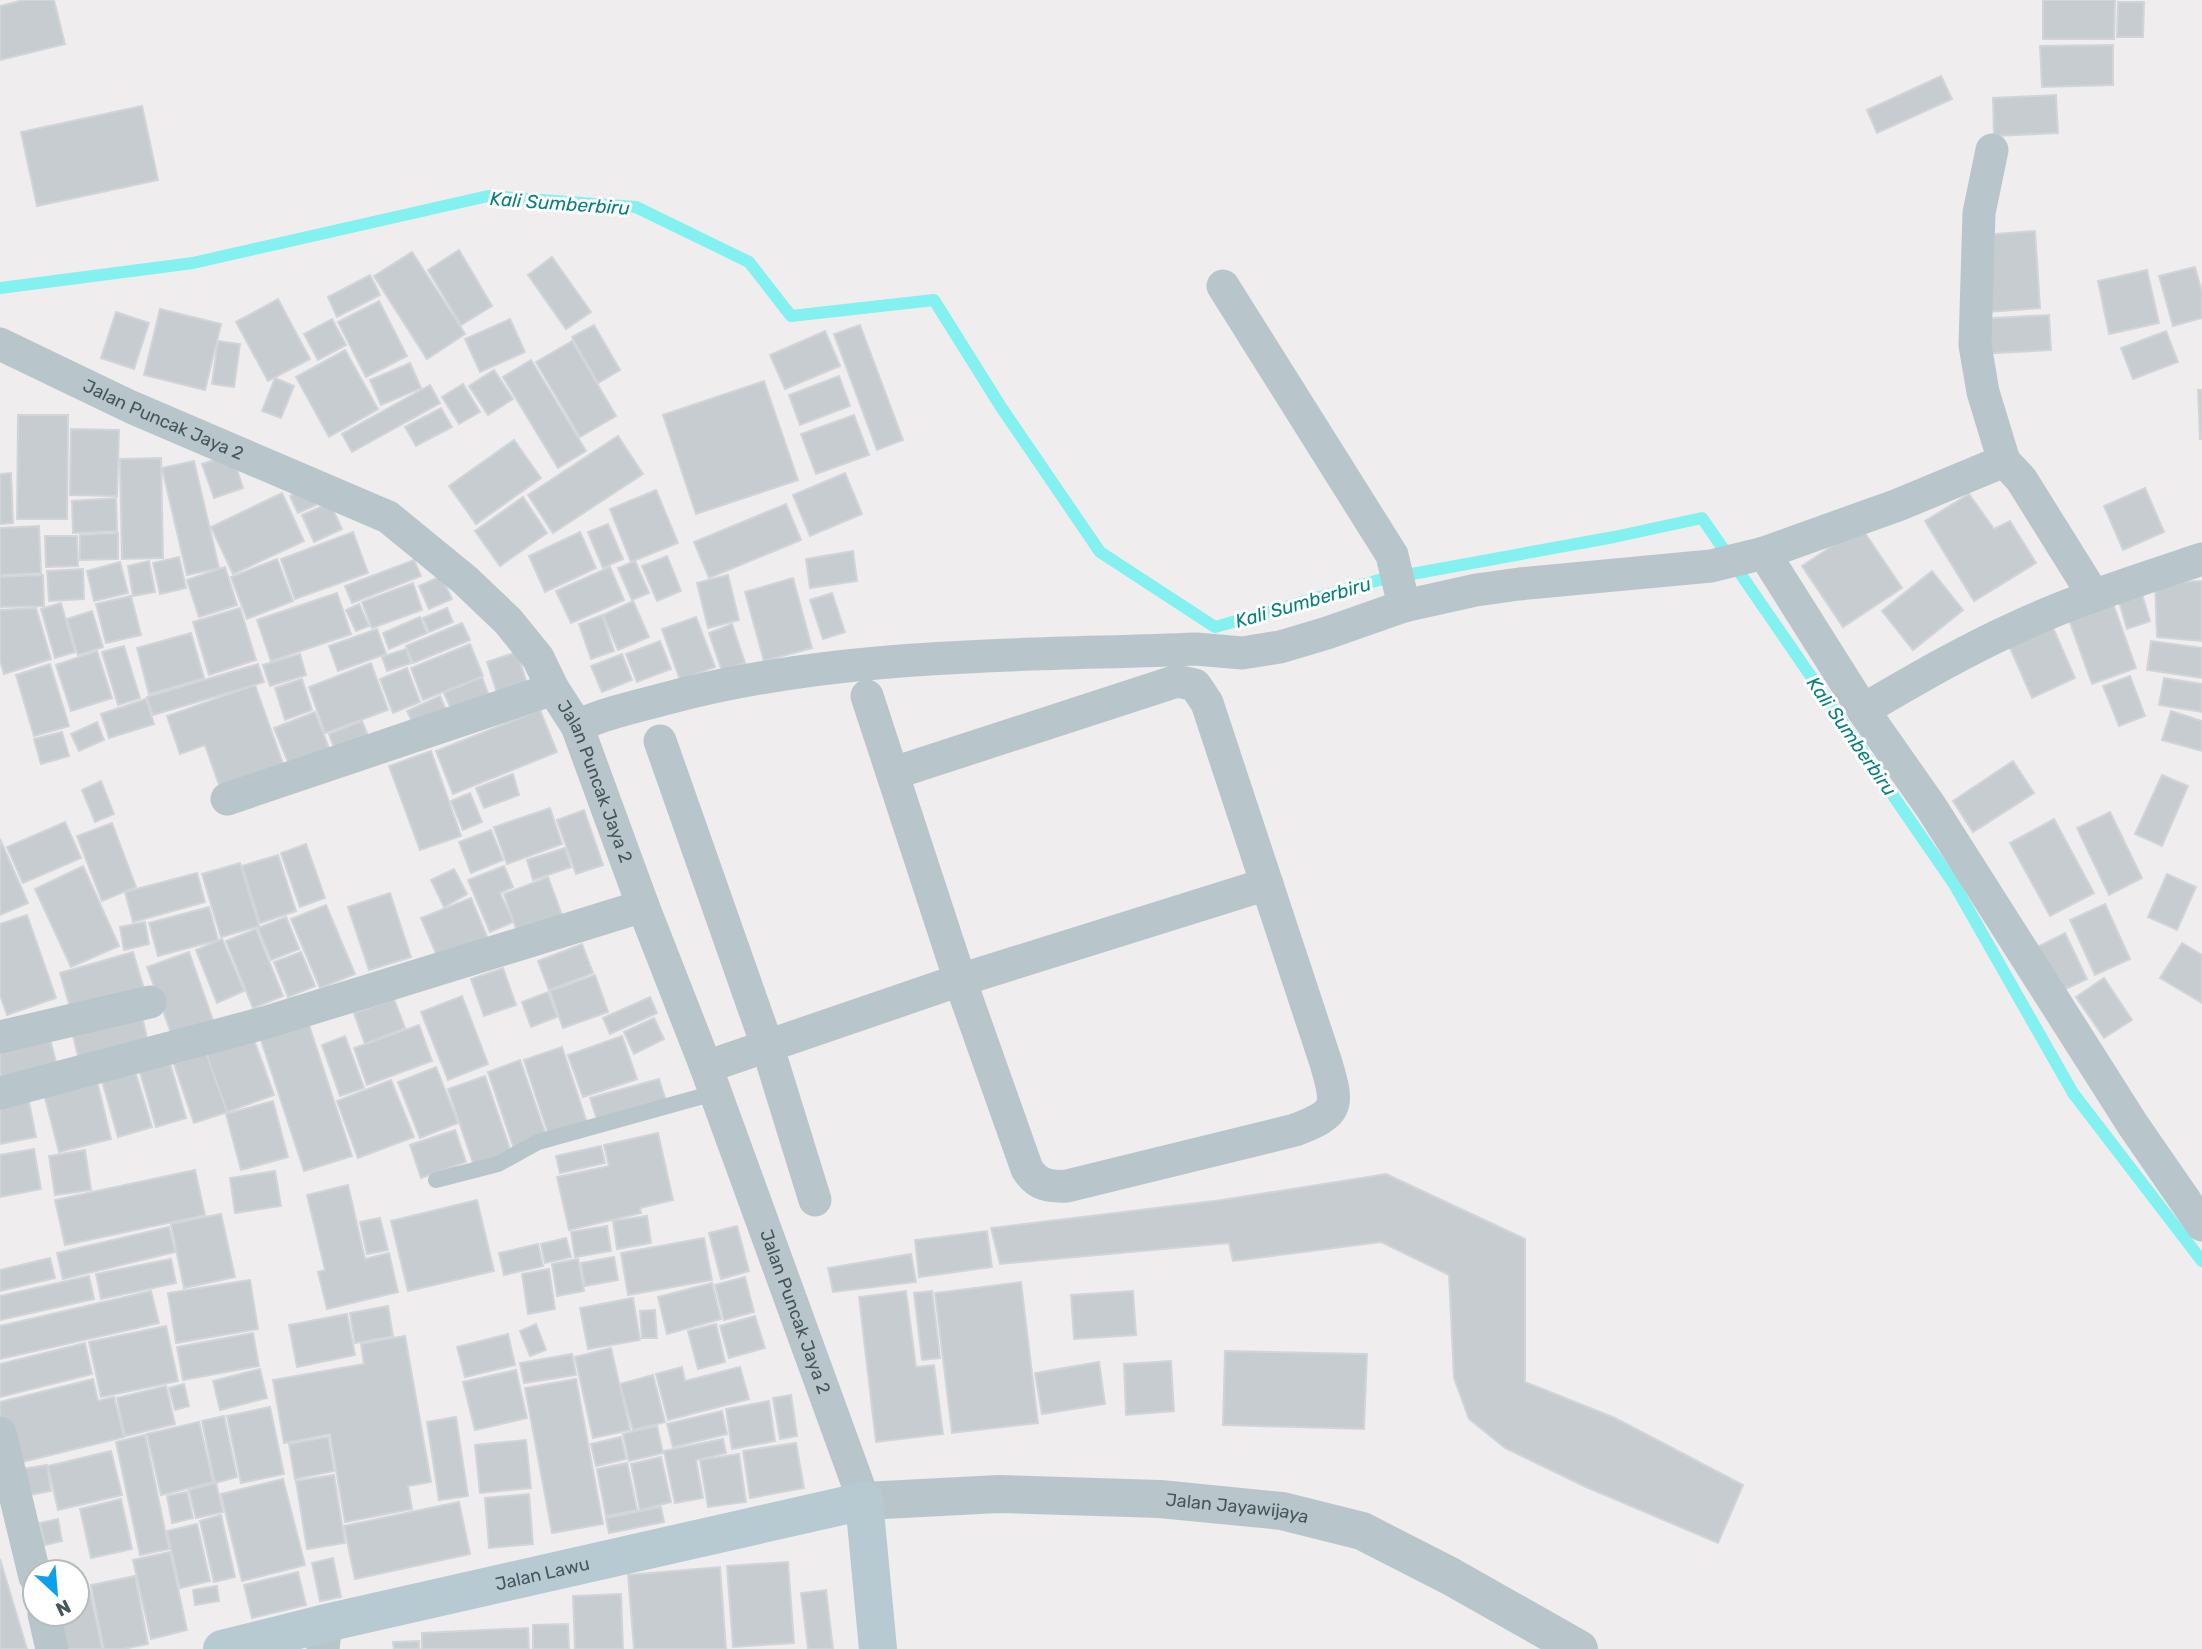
<svg xmlns="http://www.w3.org/2000/svg" width="2202" height="1649" viewBox="0 0 2202 1649" font-family="Rubik,sans-serif">
<rect width="100%" height="100%" fill="#f0edee"/>
<g fill="none" stroke-linecap="round" stroke-linejoin="round">
<polyline stroke="#82f1ef" stroke-width="12" points="0,288 193,263 488,196 636,207 749,262 791,316 934,300 1001,407 1100,552 1215,627 1379,580 1614,537 1702,518 1954,884 2073,1093 2202,1261"/>
</g>
<g fill="#c7ccd1" stroke="#d1d5da" stroke-width="2">
<polygon points="24,0 54,0 65,44 0,60 0,6"/>
<polygon points="2043,0 2115,0 2114,39 2043,39"/>
<polygon points="2118,2 2144,2 2143,37 2117,37"/>
<polygon points="2113,45 2113,85 2042,87 2040,46"/>
<polygon points="1941,76 1952,99 1877,133 1867,110"/>
<polygon points="2056,95 2058,133 1994,136 1993,98"/>
<polygon points="142,106 158,180 37,206 21,132"/>
<polygon points="2035,231 2040,308 1989,312 1984,235"/>
<polygon points="459,250 492,306 461,325 428,270"/>
<polygon points="412,252 465,334 427,359 374,276"/>
<polygon points="552,257 591,312 566,329 528,275"/>
<polygon points="2195,267 2202,292 2202,318 2173,326 2159,276"/>
<polygon points="2147,270 2159,323 2109,334 2098,281"/>
<polygon points="370,275 380,295 337,317 328,297"/>
<polygon points="278,299 310,359 268,381 236,322"/>
<polygon points="379,301 407,356 366,377 338,322"/>
<polygon points="160,309 221,324 205,390 144,375"/>
<polygon points="116,312 149,323 134,369 101,358"/>
<polygon points="2049,315 2051,350 1979,354 1977,319"/>
<polygon points="332,319 346,345 318,360 304,334"/>
<polygon points="510,319 525,352 480,372 465,339"/>
<polygon points="594,325 620,370 598,383 572,337"/>
<polygon points="860,325 903,440 877,450 834,334"/>
<polygon points="825,331 840,366 785,389 770,355"/>
<polygon points="2166,331 2178,362 2133,379 2121,348"/>
<polygon points="218,341 240,344 234,387 212,384"/>
<polygon points="572,341 616,416 580,437 536,362"/>
<polygon points="345,350 378,409 329,437 296,377"/>
<polygon points="531,360 586,451 558,468 503,377"/>
<polygon points="410,363 421,388 381,405 370,380"/>
<polygon points="494,370 513,399 488,415 469,386"/>
<polygon points="839,376 850,406 800,425 789,395"/>
<polygon points="275,378 294,386 281,418 262,411"/>
<polygon points="764,381 798,480 696,514 663,415"/>
<polygon points="463,384 480,412 459,424 442,397"/>
<polygon points="430,385 440,403 352,452 342,434"/>
<polygon points="2198,390 2202,390 2202,439 2200,439"/>
<polygon points="441,408 452,427 416,446 405,427"/>
<polygon points="18,415 68,415 67,519 17,519"/>
<polygon points="854,415 869,455 816,474 801,434"/>
<polygon points="71,429 119,430 117,496 70,495"/>
<polygon points="618,436 643,474 553,533 528,495"/>
<polygon points="514,440 541,478 476,524 449,486"/>
<polygon points="232,454 243,488 214,498 202,464"/>
<polygon points="161,458 163,558 122,559 120,459"/>
<polygon points="194,461 219,568 187,575 162,468"/>
<polygon points="11,473 13,523 0,524 0,474"/>
<polygon points="845,473 862,514 810,536 793,495"/>
<polygon points="309,487 316,505 298,513 290,496"/>
<polygon points="2145,488 2164,532 2123,550 2104,506"/>
<polygon points="656,490 678,543 631,562 610,509"/>
<polygon points="282,493 304,541 233,574 211,527"/>
<polygon points="1969,494 1994,529 2010,521 2036,563 1974,601 1925,521"/>
<polygon points="523,497 547,533 500,566 475,531"/>
<polygon points="116,498 117,531 73,533 72,501"/>
<polygon points="330,503 342,529 314,542 302,515"/>
<polygon points="786,504 801,540 709,578 694,542"/>
<polygon points="608,524 623,559 603,568 588,532"/>
<polygon points="39,526 41,573 0,575 0,528"/>
<polygon points="1861,527 1902,588 1843,627 1802,566"/>
<polygon points="353,532 368,573 295,599 281,559"/>
<polygon points="580,532 596,568 545,592 529,556"/>
<polygon points="118,533 118,559 80,560 80,535"/>
<polygon points="45,536 77,536 78,566 46,567"/>
<polygon points="853,551 857,581 810,588 806,559"/>
<polygon points="667,556 681,591 657,601 642,566"/>
<polygon points="179,557 186,588 160,594 153,563"/>
<polygon points="277,559 293,601 247,619 231,577"/>
<polygon points="414,560 421,576 352,603 345,586"/>
<polygon points="149,561 155,592 133,596 128,566"/>
<polygon points="635,561 649,593 632,600 618,568"/>
<polygon points="120,562 128,593 94,601 87,571"/>
<polygon points="225,567 237,605 199,617 187,580"/>
<polygon points="610,567 624,600 571,623 556,591"/>
<polygon points="83,569 84,599 49,601 47,571"/>
<polygon points="1932,571 1963,610 1913,650 1882,611"/>
<polygon points="43,575 44,606 0,607 0,577"/>
<polygon points="728,575 739,620 708,628 697,583"/>
<polygon points="441,576 452,599 429,609 419,586"/>
<polygon points="793,578 812,648 764,661 745,592"/>
<polygon points="2202,581 2202,641 2157,637 2155,583"/>
<polygon points="413,583 422,610 372,628 362,602"/>
<polygon points="2140,587 2150,621 2127,629 2117,595"/>
<polygon points="337,593 351,634 271,661 257,620"/>
<polygon points="832,593 845,632 823,639 810,600"/>
<polygon points="131,596 141,635 106,643 96,604"/>
<polygon points="2111,598 2136,668 2092,684 2067,614"/>
<polygon points="633,601 649,637 618,650 603,615"/>
<polygon points="61,603 75,652 55,658 41,609"/>
<polygon points="359,604 369,626 356,631 346,610"/>
<polygon points="36,608 51,659 4,674 0,660 0,610"/>
<polygon points="240,608 256,660 209,675 193,622"/>
<polygon points="447,608 453,622 429,632 423,618"/>
<polygon points="92,611 103,647 78,655 67,619"/>
<polygon points="602,615 614,651 591,659 579,624"/>
<polygon points="420,617 427,633 389,649 383,633"/>
<polygon points="696,617 715,667 680,680 662,629"/>
<polygon points="2050,621 2075,678 2032,698 2007,641"/>
<polygon points="462,623 470,640 413,663 406,646"/>
<polygon points="732,624 745,663 722,671 709,633"/>
<polygon points="377,629 386,654 338,671 329,646"/>
<polygon points="191,633 204,678 149,694 137,648"/>
<polygon points="660,641 671,669 637,682 626,654"/>
<polygon points="2151,641 2202,648 2202,678 2147,670"/>
<polygon points="470,644 483,676 423,700 411,668"/>
<polygon points="124,646 140,698 118,705 102,652"/>
<polygon points="406,649 411,663 387,671 382,657"/>
<polygon points="97,651 112,698 71,711 56,665"/>
<polygon points="517,652 528,687 498,696 487,662"/>
<polygon points="300,654 306,675 270,686 263,665"/>
<polygon points="622,654 632,680 602,692 591,666"/>
<polygon points="371,663 388,710 325,733 309,687"/>
<polygon points="50,664 69,726 34,736 16,675"/>
<polygon points="258,664 264,682 153,715 147,697"/>
<polygon points="407,668 420,702 393,713 380,679"/>
<polygon points="2130,676 2145,716 2119,726 2103,686"/>
<polygon points="482,677 492,704 455,718 444,693"/>
<polygon points="2164,678 2202,684 2202,712 2159,705"/>
<polygon points="302,679 312,710 285,720 275,688"/>
<polygon points="255,685 287,775 223,796 205,745 180,754 167,716"/>
<polygon points="440,696 449,717 417,732 407,711"/>
<polygon points="146,699 154,724 109,738 101,714"/>
<polygon points="540,710 557,752 453,794 436,751"/>
<polygon points="2171,711 2202,721 2202,751 2162,740"/>
<polygon points="315,712 330,751 290,767 274,728"/>
<polygon points="362,721 372,745 338,759 329,734"/>
<polygon points="97,722 104,740 79,751 71,734"/>
<polygon points="62,732 69,756 41,764 34,739"/>
<polygon points="431,751 461,836 420,850 389,766"/>
<polygon points="2013,761 2034,793 1973,832 1953,801"/>
<polygon points="513,774 519,795 484,808 476,788"/>
<polygon points="2162,775 2188,786 2162,846 2135,834"/>
<polygon points="101,781 114,814 95,822 82,790"/>
<polygon points="470,793 482,822 463,830 451,801"/>
<polygon points="550,808 562,844 507,864 494,827"/>
<polygon points="584,810 603,865 576,874 557,820"/>
<polygon points="2110,812 2142,878 2109,895 2077,828"/>
<polygon points="2054,819 2094,893 2050,916 2010,843"/>
<polygon points="65,822 81,858 23,883 7,847"/>
<polygon points="112,823 136,887 102,901 77,836"/>
<polygon points="491,830 503,860 471,873 459,842"/>
<polygon points="0,839 28,903 0,915"/>
<polygon points="306,844 325,898 300,907 281,853"/>
<polygon points="565,848 571,867 533,880 527,860"/>
<polygon points="278,855 296,911 260,923 242,866"/>
<polygon points="240,863 259,926 221,937 202,874"/>
<polygon points="83,866 119,946 71,967 35,889"/>
<polygon points="504,866 513,887 500,893 513,922 490,932 468,880"/>
<polygon points="454,869 467,894 444,907 431,880"/>
<polygon points="197,873 205,902 133,922 125,892"/>
<polygon points="2167,874 2196,887 2177,930 2148,917"/>
<polygon points="548,877 563,918 518,934 504,894"/>
<polygon points="390,893 411,957 369,970 348,907"/>
<polygon points="471,898 490,944 441,965 421,918"/>
<polygon points="2105,904 2130,959 2095,975 2070,920"/>
<polygon points="326,905 355,974 320,988 291,919"/>
<polygon points="209,907 218,940 158,956 149,923"/>
<polygon points="27,915 56,998 7,1015 0,995 0,924"/>
<polygon points="286,917 299,949 271,960 258,928"/>
<polygon points="145,922 149,944 124,950 120,927"/>
<polygon points="256,929 283,996 253,1008 226,941"/>
<polygon points="2065,933 2087,979 2051,996 2029,951"/>
<polygon points="222,939 244,991 217,1003 196,950"/>
<polygon points="2182,943 2202,955 2202,1003 2160,978"/>
<polygon points="582,944 593,973 549,990 538,961"/>
<polygon points="133,952 145,992 72,1014 60,973"/>
<polygon points="189,952 215,1026 174,1041 147,967"/>
<polygon points="301,952 315,986 288,997 274,962"/>
<polygon points="503,968 516,1005 484,1016 471,979"/>
<polygon points="595,975 608,1012 563,1028 550,991"/>
<polygon points="2104,978 2132,1020 2104,1038 2076,997"/>
<polygon points="548,992 557,1017 531,1027 522,1002"/>
<polygon points="462,996 488,1064 448,1080 421,1012"/>
<polygon points="650,997 657,1013 610,1034 603,1018"/>
<polygon points="394,999 405,1028 365,1044 354,1013"/>
<polygon points="140,1007 149,1047 80,1064 70,1024"/>
<polygon points="654,1018 664,1039 634,1054 624,1032"/>
<polygon points="309,1025 352,1156 304,1171 261,1040"/>
<polygon points="419,1025 432,1061 367,1085 354,1048"/>
<polygon points="48,1031 59,1074 4,1088 0,1071 0,1043"/>
<polygon points="345,1036 364,1088 340,1096 322,1045"/>
<polygon points="622,1036 637,1079 583,1097 568,1055"/>
<polygon points="253,1037 274,1095 227,1112 206,1053"/>
<polygon points="562,1047 587,1123 549,1136 524,1060"/>
<polygon points="206,1053 227,1112 194,1123 174,1064"/>
<polygon points="169,1060 186,1118 156,1127 139,1069"/>
<polygon points="520,1060 547,1138 514,1149 488,1072"/>
<polygon points="436,1067 458,1123 420,1138 398,1082"/>
<polygon points="135,1071 152,1127 118,1137 102,1081"/>
<polygon points="485,1076 511,1152 474,1166 448,1089"/>
<polygon points="659,1079 667,1104 598,1123 590,1098"/>
<polygon points="391,1080 414,1137 358,1158 337,1101"/>
<polygon points="97,1081 111,1139 59,1152 44,1094"/>
<polygon points="28,1097 36,1137 0,1144 0,1103"/>
<polygon points="273,1101 288,1157 241,1170 226,1114"/>
<polygon points="455,1130 466,1162 421,1178 410,1145"/>
<polygon points="658,1133 673,1200 640,1208 641,1213 569,1230 557,1177 609,1166 604,1145"/>
<polygon points="601,1146 605,1163 560,1173 556,1156"/>
<polygon points="34,1149 41,1189 0,1197 0,1155"/>
<polygon points="85,1150 91,1190 55,1195 49,1156"/>
<polygon points="195,1170 205,1215 65,1245 55,1200"/>
<polygon points="275,1171 281,1206 235,1213 230,1178"/>
<polygon points="1386,1174 1525,1239 1525,1382 1615,1418 1743,1485 1718,1543 1586,1487 1505,1448 1469,1419 1454,1378 1449,1275 1381,1242 1233,1261 1229,1243 1000,1264 991,1228 1222,1200"/>
<polygon points="348,1185 365,1259 389,1253 398,1292 327,1309 318,1272 325,1270 307,1195"/>
<polygon points="477,1200 494,1271 408,1291 391,1221"/>
<polygon points="221,1214 235,1277 184,1288 171,1224"/>
<polygon points="647,1216 651,1243 617,1249 613,1221"/>
<polygon points="380,1218 388,1250 367,1254 360,1222"/>
<polygon points="607,1226 611,1251 575,1257 571,1232"/>
<polygon points="737,1226 749,1271 721,1279 709,1233"/>
<polygon points="169,1227 175,1252 63,1279 57,1253"/>
<polygon points="987,1231 992,1267 919,1277 915,1240"/>
<polygon points="566,1238 571,1257 545,1263 541,1244"/>
<polygon points="704,1238 712,1280 628,1295 621,1253"/>
<polygon points="538,1244 543,1266 504,1275 499,1253"/>
<polygon points="911,1254 916,1282 833,1292 828,1268"/>
<polygon points="614,1257 618,1280 585,1286 581,1263"/>
<polygon points="50,1258 55,1278 0,1291 0,1270"/>
<polygon points="171,1259 176,1283 101,1299 96,1274"/>
<polygon points="578,1259 584,1291 557,1296 552,1264"/>
<polygon points="549,1269 555,1309 528,1314 522,1274"/>
<polygon points="89,1276 94,1299 0,1320 0,1296"/>
<polygon points="745,1277 754,1312 724,1320 715,1285"/>
<polygon points="250,1280 258,1329 176,1343 168,1293"/>
<polygon points="1021,1282 1038,1423 952,1433 935,1293"/>
<polygon points="712,1283 721,1319 667,1334 658,1297"/>
<polygon points="151,1291 159,1323 0,1359 0,1326"/>
<polygon points="906,1291 916,1367 934,1365 943,1434 876,1442 859,1297"/>
<polygon points="932,1291 940,1358 922,1360 914,1293"/>
<polygon points="1133,1291 1136,1335 1074,1339 1071,1295"/>
<polygon points="633,1298 640,1340 588,1349 580,1308"/>
<polygon points="388,1306 393,1336 355,1343 350,1313"/>
<polygon points="655,1310 657,1338 642,1338 640,1311"/>
<polygon points="347,1314 355,1355 297,1367 289,1325"/>
<polygon points="755,1316 765,1348 729,1358 720,1326"/>
<polygon points="536,1324 546,1350 530,1356 520,1331"/>
<polygon points="716,1324 725,1362 698,1369 688,1331"/>
<polygon points="166,1326 178,1381 101,1397 89,1342"/>
<polygon points="253,1333 259,1366 183,1380 177,1347"/>
<polygon points="508,1334 515,1365 465,1377 457,1347"/>
<polygon points="405,1336 431,1482 408,1486 412,1509 345,1522 330,1434 284,1443 273,1380 364,1364 361,1344"/>
<polygon points="85,1343 92,1374 0,1397 0,1364"/>
<polygon points="611,1348 630,1430 593,1438 575,1357"/>
<polygon points="1225,1351 1367,1354 1364,1429 1223,1425"/>
<polygon points="572,1354 576,1375 524,1383 520,1363"/>
<polygon points="1171,1361 1174,1411 1126,1415 1124,1364"/>
<polygon points="1099,1362 1105,1404 1042,1414 1035,1373"/>
<polygon points="682,1367 685,1381 740,1367 749,1399 668,1420 656,1374"/>
<polygon points="260,1369 267,1398 220,1410 213,1381"/>
<polygon points="516,1370 527,1418 475,1430 463,1382"/>
<polygon points="653,1375 665,1422 633,1430 620,1384"/>
<polygon points="93,1379 98,1401 114,1397 124,1437 14,1464 0,1414 0,1402"/>
<polygon points="576,1379 603,1524 552,1533 525,1388"/>
<polygon points="184,1384 189,1406 175,1410 169,1388"/>
<polygon points="166,1386 175,1424 125,1436 117,1398"/>
<polygon points="791,1395 797,1436 780,1439 773,1398"/>
<polygon points="769,1401 775,1441 732,1449 726,1409"/>
<polygon points="270,1407 284,1474 241,1483 227,1416"/>
<polygon points="722,1411 727,1434 673,1447 667,1424"/>
<polygon points="224,1416 237,1477 215,1483 202,1421"/>
<polygon points="456,1417 468,1496 439,1500 427,1422"/>
<polygon points="199,1422 213,1482 161,1495 147,1434"/>
<polygon points="657,1426 663,1453 629,1461 623,1434"/>
<polygon points="145,1435 169,1549 140,1555 116,1442"/>
<polygon points="328,1437 334,1471 295,1479 289,1444"/>
<polygon points="621,1437 626,1459 596,1466 591,1444"/>
<polygon points="723,1439 726,1453 696,1460 703,1498 675,1503 664,1451"/>
<polygon points="526,1440 531,1488 480,1493 475,1445"/>
<polygon points="796,1443 804,1488 750,1498 743,1451"/>
<polygon points="111,1451 122,1495 58,1510 48,1466"/>
<polygon points="739,1454 746,1502 708,1507 700,1460"/>
<polygon points="661,1457 671,1502 640,1510 631,1464"/>
<polygon points="627,1463 637,1510 606,1516 597,1469"/>
<polygon points="47,1465 51,1491 19,1497 15,1470"/>
<polygon points="334,1475 345,1543 307,1549 296,1481"/>
<polygon points="283,1479 305,1565 242,1581 221,1494"/>
<polygon points="216,1483 223,1512 196,1518 189,1490"/>
<polygon points="187,1492 193,1518 172,1523 167,1496"/>
<polygon points="529,1494 533,1544 489,1548 485,1498"/>
<polygon points="121,1499 132,1549 91,1558 80,1509"/>
<polygon points="459,1502 470,1554 355,1579 344,1526"/>
<polygon points="661,1507 664,1522 609,1533 606,1518"/>
<polygon points="221,1515 235,1577 214,1582 200,1521"/>
<polygon points="58,1519 62,1541 45,1545 40,1523"/>
<polygon points="197,1524 210,1581 180,1588 167,1531"/>
<polygon points="170,1552 187,1630 151,1639 133,1560"/>
<polygon points="333,1558 341,1597 320,1601 312,1563"/>
<polygon points="0,1559 27,1649 0,1649"/>
<polygon points="788,1562 794,1643 733,1647 727,1566"/>
<polygon points="720,1567 726,1649 634,1649 628,1575"/>
<polygon points="298,1572 306,1605 252,1618 244,1585"/>
<polygon points="135,1576 148,1644 123,1649 104,1649 91,1585"/>
<polygon points="217,1586 219,1601 195,1605 193,1590"/>
<polygon points="826,1590 833,1649 808,1649 801,1593"/>
<polygon points="90,1592 102,1649 61,1649 54,1614 77,1614 77,1595"/>
<polygon points="621,1594 623,1649 575,1649 573,1596"/>
<polygon points="568,1624 569,1649 533,1649 533,1625"/>
<polygon points="528,1628 529,1649 422,1649 422,1633"/>
<polygon points="419,1641 419,1649 394,1649 393,1642"/>
</g>
<g fill="none" stroke-linecap="round" stroke-linejoin="round">
<polyline stroke="#b8c6cc" stroke-width="16" points="436,1180 498,1164 538,1142 714,1093"/>
<g stroke="#b8c6cc" stroke-width="33">
<polyline points="1992,150 1979,213 1975,345 1983,392 2004,461"/>
<polyline points="1223,286 1392,555 1404,606"/>
<path id="s1" d="M0,344L131,407L388,517L465,580L508,621L538,658L553,689L577,726L643,906L706,1067L864,1501"/>
<polyline points="1764,553 1863,710 1931,807 2133,1125 2202,1225"/>
<path d="M867,696L960,980L1027,1169C1037,1185 1049,1187 1067,1186L1295,1130C1339,1113 1339,1107 1326,1063L1207,703L1195,685L1177,681L894,773"/>
<path d="M1863,710C1913,681 1962,652 2015,628C2075,600 2139,580 2202,559"/>
<path d="M577,726C606,713 637,706 668,698C840,652 1020,656 1196,649L1242,653L1280,647L1327,633L1404,606L1476,590L1519,584L1711,566L1764,553L1898,505L2004,461L2021,479L2094,596"/>
<polyline points="660,741 767,1045 815,1200"/>
<polyline points="227,799 553,689"/>
<polyline points="0,1037 150,1002"/>
<polyline points="706,1067 960,980 1267,884"/>
<polyline points="0,1093 264,1023 643,906"/>
<polyline points="0,1433 35,1577"/>
<polyline points="44,1614 52,1649"/>
<polyline points="323,1649 326,1623"/>
</g>
<path stroke="#b8c6cc" stroke-width="38" id="s2" d="M864,1501L999,1494L1160,1499L1282,1511L1362,1531L1450,1576L1579,1649"/>
<path stroke="#b8cad1" stroke-width="38" id="s3" d="M222,1649L326,1623L864,1501L878,1649"/>
</g>
<g text-anchor="middle" stroke-width="6" stroke-linejoin="round" paint-order="stroke">
<g font-size="18" fill="#45565c" stroke="#fff">
<text dy="6" stroke="none"><textPath href="#s1" startOffset="180">Jalan Puncak Jaya 2</textPath></text>
<text dy="6" stroke="none"><textPath href="#s1" startOffset="768">Jalan Puncak Jaya 2</textPath></text>
<text dy="6" stroke="none"><textPath href="#s1" startOffset="1335">Jalan Puncak Jaya 2</textPath></text>
<text dy="6" stroke="none"><textPath href="#s2" startOffset="374">Jalan Jayawijaya</textPath></text>
<text dy="6" stroke="none"><textPath href="#s3" startOffset="329">Jalan Lawu</textPath></text>
</g>
<g font-size="19" font-style="italic" fill="#07817f" stroke="#fff">
<text transform="translate(560 203) rotate(4)" y="7">Kali Sumberbiru</text>
<text transform="translate(1303 602) rotate(-16)" y="7">Kali Sumberbiru</text>
<text transform="translate(1852 736) rotate(55)" y="7">Kali Sumberbiru</text>
</g>
</g>
<g transform="translate(56 1593) rotate(154)"><circle r="33" fill="#ffffff" stroke="#b5bbbe" stroke-width="2"/>
<path d="M0-5L12 26L0 18L-12 26Z" fill="#0da0eb"/>
<text y="-10" font-size="19" font-weight="bold" text-anchor="middle" fill="#45565c">N</text>
</g>
</svg>
